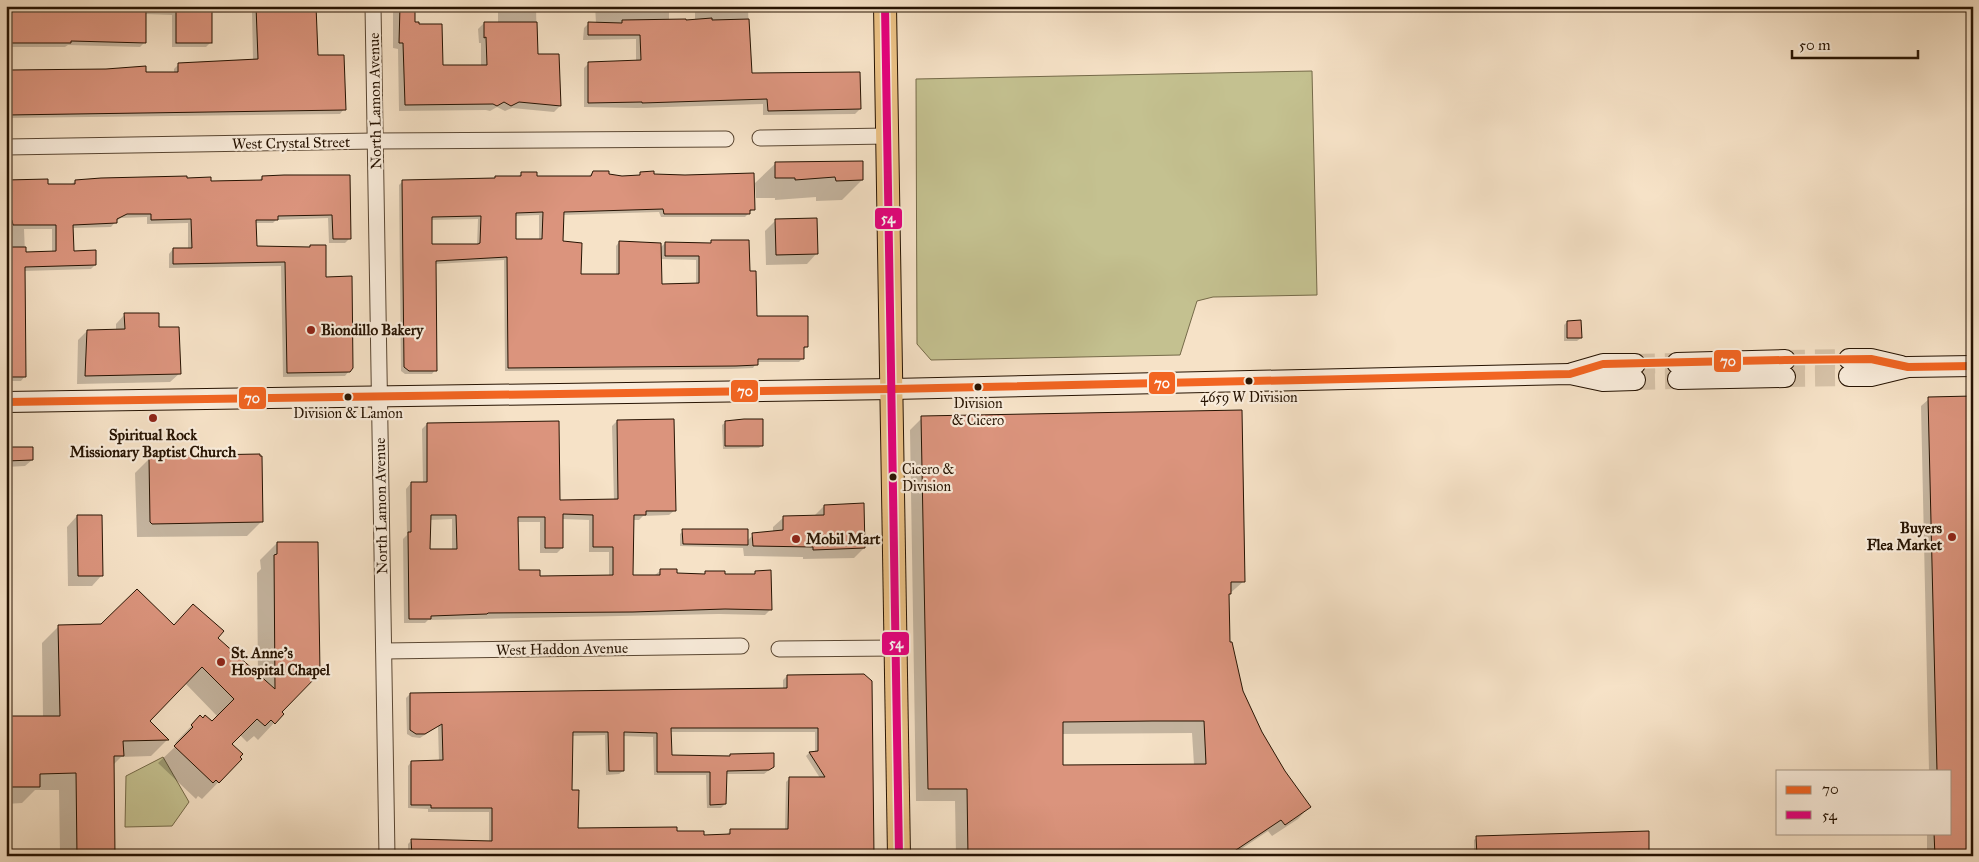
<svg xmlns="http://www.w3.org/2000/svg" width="1979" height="862" viewBox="0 0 1979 862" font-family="'IM FELL Great Primer',serif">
<rect width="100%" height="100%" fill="#f6e2c7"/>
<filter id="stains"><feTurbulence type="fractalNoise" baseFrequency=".004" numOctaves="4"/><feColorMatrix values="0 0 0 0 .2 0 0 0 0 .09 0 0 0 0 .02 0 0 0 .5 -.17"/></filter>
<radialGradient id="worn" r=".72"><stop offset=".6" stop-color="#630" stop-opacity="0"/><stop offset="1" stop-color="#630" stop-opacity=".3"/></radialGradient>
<g fill="#c4c190" stroke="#756a49">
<polygon points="1312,71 1317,295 1213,297 1197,301 1180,355 931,360 917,344 916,79"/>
<polygon points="163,757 189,802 172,826 125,827 126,776"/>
</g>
<g fill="#0003" fill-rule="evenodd">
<polygon points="6,6 343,6 338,12 315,12 317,56 344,109 340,114 6,118 6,71 106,70 145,73 174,73 174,69 178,65 253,60 252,12 210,13 211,42 206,47 172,47 172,15 145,14 145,42 140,47 68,45 65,47 6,47"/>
<polygon points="393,6 414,6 414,23 442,67 481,66 481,43 479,43 478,29 484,23 498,23 498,6 536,6 537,55 558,55 560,106 554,112 512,108 505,111 497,107 490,111 486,110 399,111 398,49 393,48"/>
<polygon points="454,6 469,6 468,7"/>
<polygon points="595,6 669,6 669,22 695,19 695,6 748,6 750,74 860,109 855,114 763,115 763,104 637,108 584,107 584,68 589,63 636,61 636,39 583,40 584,28 589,23 596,23"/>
<polygon points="776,163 862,180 842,200 816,201 816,197 775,200 775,198 756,198 755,183"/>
<path d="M593,172L608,176L637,177L641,173L652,175L753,209L745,217H661L659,212L562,215V242L579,276L616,275V246L619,242L660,248L665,243L709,244L712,242L749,273L756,317L807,346L803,350V358L799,362H757L753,368L731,369L505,371L504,260L435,264V370L432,374H405L401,371L399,185L403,181L494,179L517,177L521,174L536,177L589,176ZM539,215V241H515V216ZM478,219L477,245H431V220ZM660,259L696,260V284L660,285Z"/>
<path d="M349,176L350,238L345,243H329L328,218L276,220L273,223H255L256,248H308L310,246L325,278L349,371L345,376L283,377L281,266L169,268V254L173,249H188V223L147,224V217L121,218L116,221L111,227L72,228V252L95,265L91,269L24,271L25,376L21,381H6V181L47,185H71L75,181L186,179L210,182H258L262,177ZM24,229H52V253H25Z"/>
<polygon points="776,220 817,253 807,264 766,265 765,231"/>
<polygon points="125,314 158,328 180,373 170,382 77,384 78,340 87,331 116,330 116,324"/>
<polygon points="1567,322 1581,338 1577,341 1564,341 1564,325"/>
<polygon points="1929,399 1973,856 1927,856 1927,833 1950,833 1950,771 1929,771 1921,406"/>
<path d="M922,418L1244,581L1228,595L1229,644L1242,692L1260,733L1284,771L1310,806L1298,819L1272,836L1268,831L1231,856H956L955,801H916L910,430ZM1192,733L1194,765L1062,767V734Z"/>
<path d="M617,421L675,510L669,515L643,516L639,520H633L632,577L655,575L661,570L676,575H703L706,573L724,575H753L756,572L770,610L765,615L719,614L428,620L425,623H404L403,539L407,535L406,489L411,483H423L422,429L427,424L559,501H614L612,426ZM452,519V551H429V520ZM562,519L589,520V552H609V576L539,577L518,571L517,522H540V553H557L562,548Z"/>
<polygon points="726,422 762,445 759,448 723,449 722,425"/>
<polygon points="6,449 32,460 25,466 6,467"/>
<polygon points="151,457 261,522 247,536 137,537 135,473"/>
<polygon points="824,506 864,548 854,558 803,559 803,557 744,556 743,548 680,546 680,534 683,531 747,541 753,535 773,533 773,527 784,517 814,516"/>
<polygon points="77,516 102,575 92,586 68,586 67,527"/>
<polygon points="277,543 280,712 274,723 258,740 254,736 247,742 240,735 231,744 241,759 202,799 198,796 196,799 158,763 177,745 175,743 200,717 212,723 218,717 185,683 148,721 167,740 151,756 121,757 113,765 114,856 60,856 59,790 35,790 22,803 6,804 6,718 43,717 42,643 59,626 173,626 216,638 258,676 257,573 261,569 260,560"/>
<path d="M863,675L873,856H408V844L412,840L489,842V812H428V809L408,808V766L411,762L439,761L438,726L420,738L412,737L407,734L406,698L410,694L783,690V680L787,676ZM670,732H815V753H809L806,756L820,778H790L786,782L785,830H731L727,834L702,836L676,832L577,830L571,791V736L605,735L606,775L619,774L623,771L622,736L653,737L654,775H706L707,808H721L725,804L726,774H764L773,767L731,755L729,757L671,756Z"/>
<polygon points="1477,837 1648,856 1474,856 1474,840"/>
</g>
<g fill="#db947d" stroke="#261302" fill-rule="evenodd">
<polygon points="7,6 146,6 146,43 71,41 71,43 7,43"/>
<rect x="176" y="6" width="36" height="37"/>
<polygon points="256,6 316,6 318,55 344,55 346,110 7,115 6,74 10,74 10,70 106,69 146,66 146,72 178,72 178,63 258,59"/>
<polygon points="400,6 415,6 415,22 419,22 419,24 442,24 443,65 487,65 486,37 484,38 484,22 537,22 538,54 559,54 561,106 519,102 511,106 504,102 497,106 493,104 405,105 403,43 399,43"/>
<polygon points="712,18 712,20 749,19 752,73 860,72 861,109 768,111 767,99 642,103 642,102 588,103 588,62 641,60 640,35 588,35 588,22 622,23 622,20 686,19 686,20"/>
<polygon points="863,161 863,180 836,181 835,177 795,180 795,178 775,178 775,162"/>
<path d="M593,171H609V174L622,176L640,175V172L654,171V174L685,175L754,173L755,210H750V214H664L663,209L564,212L563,241L582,243L581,274H619V241L661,243L662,284L699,283V256H665V242L711,243V240H749L750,271H756L757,316H808V347H804V359H758V365L736,366L508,368L507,257L436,261L437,371H409L404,367L402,180L495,178V176H521V172H537V176H591ZM543,212L542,239H516V213ZM481,216L480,243L478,244H432V217Z"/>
<polygon points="284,175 350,175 351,239 333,239 332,215 278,216 278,220 256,220 257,246 310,247 310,245 326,245 326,277 352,276 353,368 350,372 287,373 285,262 173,264 173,248 192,248 191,219 151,220 151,214 127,214 117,219 117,223 73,225 74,251 96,250 96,265 25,267 26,377 6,377 6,282 10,282 10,247 26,247 26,252 56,251 56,225 13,225 12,220 7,220 6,180 48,179 48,184 75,184 75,180 101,178 187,176 187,178 211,177 211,181 262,180 262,176"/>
<polygon points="817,218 818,254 776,255 775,219"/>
<polygon points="124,313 159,313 159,327 179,327 181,374 85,376 87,330 125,329"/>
<polygon points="1581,320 1582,338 1567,338 1567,321"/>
<polygon points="1973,396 1973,856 1935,856 1934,833 1950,833 1950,771 1937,771 1928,397"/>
<path d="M1242,410L1245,582H1231V594H1229L1230,642H1232L1243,691L1262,732L1285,771L1311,807L1285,825L1281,820L1227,856H968L967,789H928L921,416ZM1152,721H1204L1206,764L1063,765V722Z"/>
<path d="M674,419L676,511H646V515H634L633,575H660V569H677V573L705,574V571H725V574H755V571L771,570L772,610L725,609L633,612L488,613L487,614L431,616V619H409L408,532H411V482H427V423L559,421L560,500L618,499L617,420ZM563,514L593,515V547H613V575L540,576V570H519L518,517H545V548H563ZM431,515H456L457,549H430Z"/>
<polygon points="744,419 763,419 763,446 725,446 725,421"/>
<polygon points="6,447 33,447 33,460 6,461"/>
<polygon points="260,454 260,456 262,456 263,522 152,524 150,522 149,458 151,456"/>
<polygon points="864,503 865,548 813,550 813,547 753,546 752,533 783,530 783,516 824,515 824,505"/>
<polygon points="77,515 102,515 103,576 78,576"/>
<polygon points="682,529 748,529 748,545 683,544"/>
<polygon points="277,542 318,542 320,673 282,712 284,714 275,724 271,720 265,726 257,719 232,744 243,754 240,757 242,759 219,783 216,780 213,783 174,746 193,727 191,725 200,715 203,718 205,715 212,721 234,699 202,667 150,721 169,740 123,741 124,756 114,756 115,856 77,856 76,773 40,774 40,787 7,787 6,716 60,716 58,625 101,624 137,589 174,625 193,604 224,631 218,638 275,689 274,555 277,554"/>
<path d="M864,674L872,681L874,856H412L411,839L492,841V808H431V805H411V761L443,760L442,724L425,734H416L410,730V693L787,688V675ZM671,728H818V751L809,752L825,777H789L788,829H730V834L704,835V831H677V827L578,828L579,790H572L573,732H608L609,771H624V732L657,733V772H710V805L726,804L727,771L769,770L774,767V753L730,754V756L672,755Z"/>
<polygon points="1649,831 1649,856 1477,856 1476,836"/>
</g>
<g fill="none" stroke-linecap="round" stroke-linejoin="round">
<g stroke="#d7c3a9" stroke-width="20" stroke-dasharray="20 10" stroke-linecap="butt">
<polyline points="1785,360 1849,359"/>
<polyline points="1635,364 1677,363"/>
<polyline points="1785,377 1849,376"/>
<polyline points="1635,380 1678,379"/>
</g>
<g stroke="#5a4733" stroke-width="17">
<g id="street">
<polyline points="373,6 387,856"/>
<polyline points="760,138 888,136"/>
<polyline points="6,147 375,141 726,139"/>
<polyline points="779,649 896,648"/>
<polyline points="384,651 741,646"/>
</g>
</g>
<g stroke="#261302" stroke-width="22">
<g id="secondary">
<polyline points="1849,359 1871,359 1901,366"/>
<polyline points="1677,363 1785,360"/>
<polyline points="1572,373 1603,364 1635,364"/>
<polyline points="1849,376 1871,376 1908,367 1973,366"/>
<polyline points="1678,379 1785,377"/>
<polyline points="6,402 892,389 1570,374 1603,381 1635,380"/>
</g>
</g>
<g stroke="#261302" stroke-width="24">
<polyline id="primary" points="885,6 899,856"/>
</g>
<use href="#street" stroke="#f9ecdb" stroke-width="15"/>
<use href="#secondary" stroke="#f9ecdb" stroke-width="20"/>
<use href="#primary" stroke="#ebc184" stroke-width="22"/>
<g stroke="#f9ecdb" stroke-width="11">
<polyline id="bus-1" points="6,402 892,389 1570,374 1603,364 1785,360 1871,359 1908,367 1973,366"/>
</g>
<g stroke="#f9ecdb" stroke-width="11">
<polyline id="bus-2" points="885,6 899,856"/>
</g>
<use href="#bus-1" stroke="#f26522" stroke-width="8"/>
<use href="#bus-2" stroke="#e5007d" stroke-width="8"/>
</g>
<g fill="#8f2418" stroke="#f9ecdb" stroke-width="2">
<circle cx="311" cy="330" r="5"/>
<circle cx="153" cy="418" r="5"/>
<circle cx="1952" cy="537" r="5"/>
<circle cx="796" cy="539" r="5"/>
<circle cx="221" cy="662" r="5"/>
</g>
<g fill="#261302" stroke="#f9ecdb" stroke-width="2">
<circle cx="1249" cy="381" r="4.5"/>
<circle cx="978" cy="387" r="4.5"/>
<circle cx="348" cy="397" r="4.5"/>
<circle cx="893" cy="477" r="4.5"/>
</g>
<g text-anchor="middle" stroke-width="4.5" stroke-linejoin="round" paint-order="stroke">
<g font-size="14" fill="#261302" stroke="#f9ecdb">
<text x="1249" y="402">4659 W Division</text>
<text x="978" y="408">Division<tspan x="978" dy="17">&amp; Cicero</tspan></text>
<text x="348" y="418">Division &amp; Lamon</text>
<text x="902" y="474" text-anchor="start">Cicero &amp;<tspan x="902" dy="17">Division</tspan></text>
</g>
<g font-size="15" fill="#261302" stroke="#f9ecdb">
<text transform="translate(375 101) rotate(-91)" y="5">North Lamon Avenue</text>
<text transform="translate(291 143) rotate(-1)" y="5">West Crystal Street</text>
<text transform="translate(381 506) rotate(-91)" y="5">North Lamon Avenue</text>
<text transform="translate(562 649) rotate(-1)" y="5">West Haddon Avenue</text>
</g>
<g font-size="15" font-weight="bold" fill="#261302" stroke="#f9ecdb" text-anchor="start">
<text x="321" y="335">Biondillo Bakery</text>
<text x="153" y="440" text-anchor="middle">Spiritual Rock<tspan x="153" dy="17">Missionary Baptist Church</tspan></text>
<text x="1942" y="533" text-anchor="end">Buyers<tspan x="1942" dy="17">Flea Market</tspan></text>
<text x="806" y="544">Mobil Mart</text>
<text x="231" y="658">St. Anne’s<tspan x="231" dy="17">Hospital Chapel</tspan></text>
</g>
</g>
<g stroke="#f9ecdb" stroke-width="2">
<rect x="874" y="207" width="29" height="23" rx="5" fill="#e5007d"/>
<rect x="1713" y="349" width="29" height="24" rx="5" fill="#f26522"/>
<rect x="1148" y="371" width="28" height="24" rx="5" fill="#f26522"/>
<rect x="730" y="379" width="29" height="24" rx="5" fill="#f26522"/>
<rect x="238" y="386" width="29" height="24" rx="5" fill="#f26522"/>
<rect x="881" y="631" width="29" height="25" rx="5" fill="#e5007d"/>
</g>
<g font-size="14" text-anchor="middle" font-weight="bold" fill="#fff">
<text x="888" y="223">54</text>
<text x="1728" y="366">70</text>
<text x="1162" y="388">70</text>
<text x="745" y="396">70</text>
<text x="252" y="403">70</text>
<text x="896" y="648">54</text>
</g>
<rect width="1979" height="862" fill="none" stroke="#f6e2c7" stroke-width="25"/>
<rect x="8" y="8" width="1964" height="847" fill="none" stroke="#261302" stroke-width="2.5"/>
<rect x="12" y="12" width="1954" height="837" fill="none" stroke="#261302"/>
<rect x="1776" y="770" width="175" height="65" fill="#f9ecdb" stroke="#a59584"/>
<rect x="1786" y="786" width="25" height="8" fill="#f26522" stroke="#a59584"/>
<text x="1822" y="794" font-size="15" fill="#261302">70</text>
<rect x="1786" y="811" width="25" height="8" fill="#e5007d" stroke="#a59584"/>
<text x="1822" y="820" font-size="15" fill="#261302">54</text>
<path d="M1792 50v8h126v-8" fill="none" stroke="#261302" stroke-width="2.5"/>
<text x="1799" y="50" font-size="15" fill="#261302" stroke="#f9ecdb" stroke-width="4" paint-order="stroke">50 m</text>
<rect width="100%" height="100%" filter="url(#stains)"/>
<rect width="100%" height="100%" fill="url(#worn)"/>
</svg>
